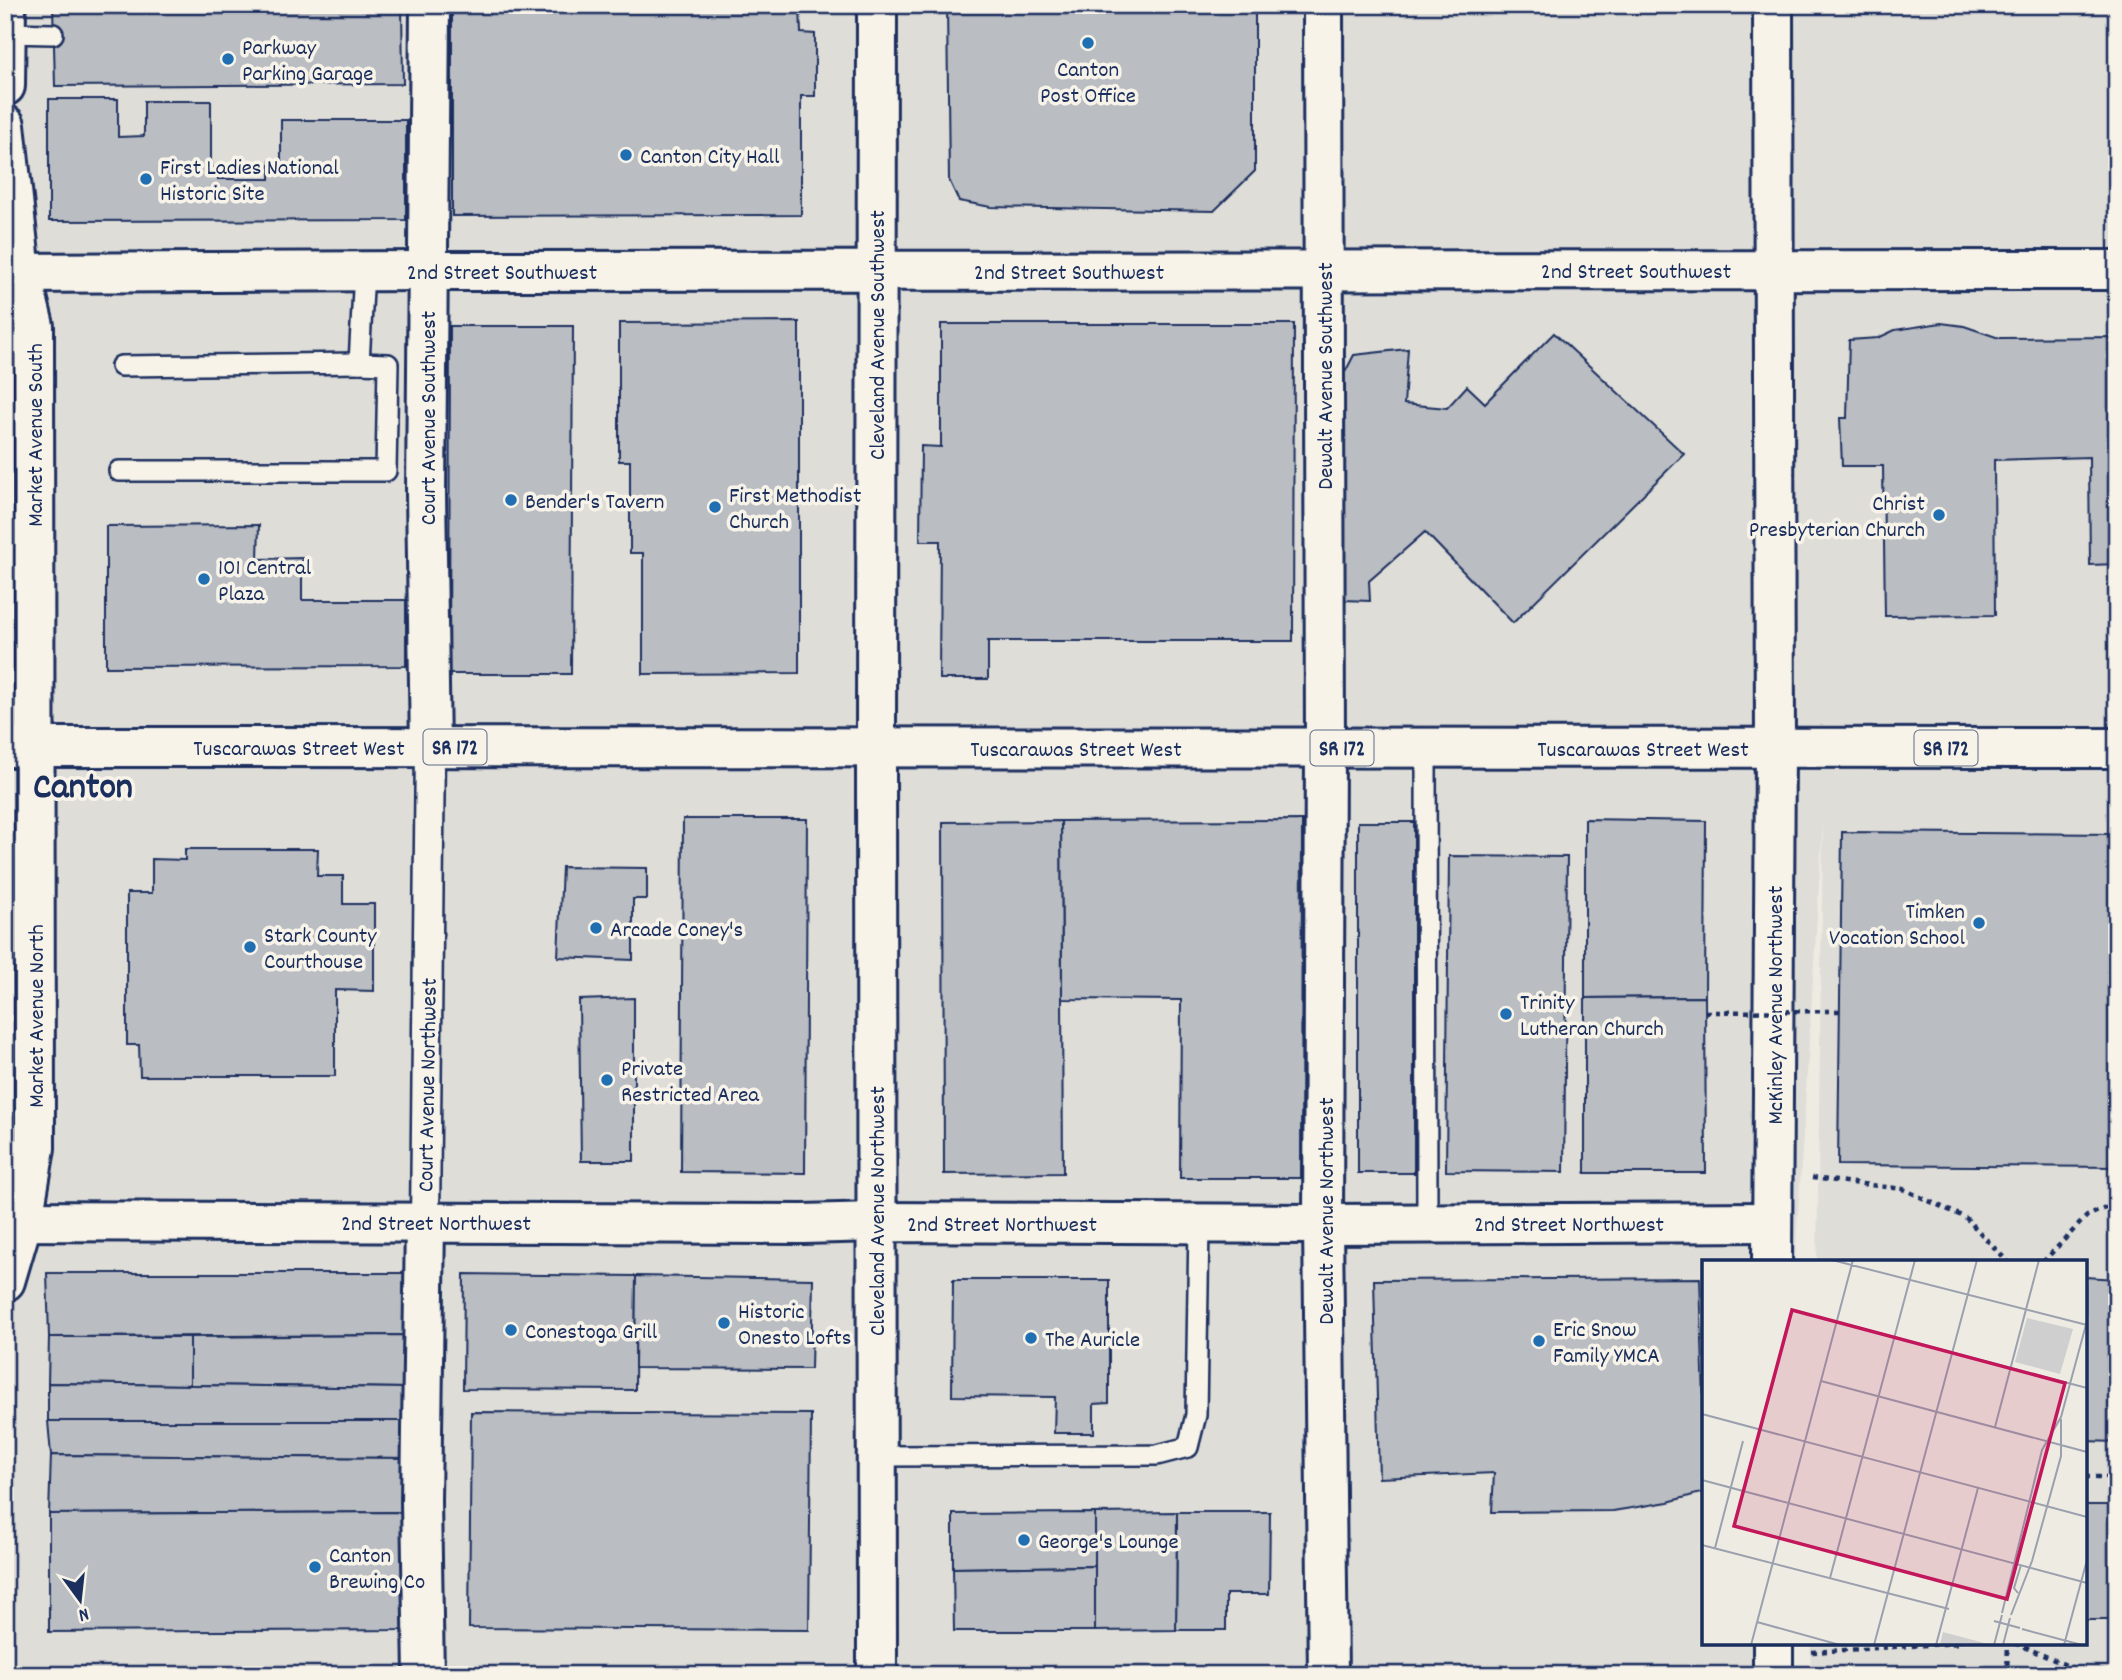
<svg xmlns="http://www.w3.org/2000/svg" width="2122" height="1680" viewBox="0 0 2122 1680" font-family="Dekko,sans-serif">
<rect width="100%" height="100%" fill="#eeebe2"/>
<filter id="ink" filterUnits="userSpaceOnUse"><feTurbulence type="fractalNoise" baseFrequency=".0143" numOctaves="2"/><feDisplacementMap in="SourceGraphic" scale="14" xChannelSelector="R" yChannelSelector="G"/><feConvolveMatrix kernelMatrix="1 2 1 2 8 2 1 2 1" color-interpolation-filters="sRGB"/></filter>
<g filter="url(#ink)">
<polygon fill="#deddd8" points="5,5 2117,5 2117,1675 1810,1675 1811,1643 2085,1643 2085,1262 1817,1262 1823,823 1795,1262 1704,1262 1704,1643 1771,1643 1769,1675 5,1675"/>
<g fill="#babdc2" stroke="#1b2f5e" stroke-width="2">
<polygon points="53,5 402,5 403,84 55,86"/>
<polygon points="452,5 800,5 801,33 815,34 815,96 801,96 801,215 452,216"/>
<polygon points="947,5 1255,5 1255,171 1214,211 991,207 959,201 949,180"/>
<polygon points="49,99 118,99 118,137 144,136 144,101 211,101 211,168 218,168 218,179 270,179 270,161 281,161 281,120 406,120 406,220 49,221"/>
<polygon points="799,322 799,673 643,674 643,553 630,553 630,461 619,461 619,323"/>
<polygon points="1941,323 1964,326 1999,338 2117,337 2117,564 2090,565 2089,457 1994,460 1995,615 1885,616 1883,466 1842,466 1840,418 1847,418 1849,340 1878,338 1895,330"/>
<polygon points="941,324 1294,324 1293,641 988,641 988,679 939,679 940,541 920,541 921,446 941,447"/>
<polygon points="450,326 573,326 571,674 449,674"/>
<polygon points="1554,333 1684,454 1513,623 1425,532 1369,581 1370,601 1343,600 1339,384 1354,355 1408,349 1404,404 1447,408 1467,386 1485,403"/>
<polygon points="259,525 258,559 302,558 302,600 406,600 406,666 106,667 106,526"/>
<polygon points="683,819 807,819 805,1173 681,1172"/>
<polygon points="1585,819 1706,821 1705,997 1585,998"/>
<polygon points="1302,820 1301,1178 1180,1178 1181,1000 1062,999 1061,821"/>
<polygon points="1061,821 1063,1173 944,1174 943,822"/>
<rect x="1358" y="822" width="56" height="351"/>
<polygon points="1842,832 2117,834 2117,1167 1838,1165"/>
<polygon points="185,849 318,849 317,876 343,876 343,904 374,904 374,991 335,990 335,1076 140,1076 139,1045 127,1045 127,893 152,893 152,859 185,860"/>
<polygon points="1449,856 1567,857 1564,1172 1446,1171"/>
<polygon points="562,867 647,868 647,899 633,899 633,960 558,957"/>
<polygon points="1705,997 1706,1173 1585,1173 1585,998"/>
<polygon points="634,998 634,1161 581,1161 579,1000"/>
<polygon points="47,1273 406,1273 404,1335 49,1337"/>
<polygon points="464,1274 636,1276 635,1390 463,1389"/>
<polygon points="636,1276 813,1279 811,1369 635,1368"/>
<polygon points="2085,1277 2117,1279 2117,1442 2085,1441"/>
<polygon points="1700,1278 1704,1401 1704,1492 1668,1502 1613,1511 1492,1512 1494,1473 1379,1478 1374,1280"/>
<polygon points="953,1280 1109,1280 1109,1403 1094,1404 1094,1433 1054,1433 1055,1397 952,1396"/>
<polygon points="404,1335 406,1388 190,1385 190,1337"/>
<polygon points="49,1337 190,1337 190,1385 48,1383"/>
<polygon points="48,1383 406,1388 405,1421 48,1421"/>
<polygon points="471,1412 811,1414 809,1630 469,1628"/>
<polygon points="48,1421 405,1421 405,1458 51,1455"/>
<polygon points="51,1455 405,1458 404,1512 49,1514"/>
<rect x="2085" y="1505" width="32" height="115"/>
<polygon points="404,1512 405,1630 49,1632 49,1514"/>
<polygon points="1177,1512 1270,1512 1269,1594 1226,1594 1226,1630 1176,1630"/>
<polygon points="1177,1512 1176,1630 1095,1631 1095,1513"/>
<polygon points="1095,1513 1095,1566 953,1568 953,1514"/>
<polygon points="1095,1566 1095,1631 954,1631 953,1568"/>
</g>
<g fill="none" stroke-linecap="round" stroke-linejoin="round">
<g stroke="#1b2f5e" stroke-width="24">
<g id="service">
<polyline points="5,33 53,34"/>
<polyline points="121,366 359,363"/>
<polyline points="119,471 386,471 388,364 359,363 364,271"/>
<polyline points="1426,749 1427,1224"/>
<polyline points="877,1456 1157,1455 1188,1447 1196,1415 1199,1224"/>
</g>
</g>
<g stroke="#1b2f5e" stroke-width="33">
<polyline id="pedestrian" points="425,1222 430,747"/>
</g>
<g stroke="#1b2f5e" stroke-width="44">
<g id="minor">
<polyline points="430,5 426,494 430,747"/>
<polyline points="1323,5 1325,748 1323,1224 1328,1675"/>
<polyline points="424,1675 421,1501 425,1222"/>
</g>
</g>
<g stroke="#1b2f5e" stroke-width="44">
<g id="tertiary">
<polyline points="5,86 6,5"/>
<polyline points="5,125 21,273 34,326 35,1148 23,1220 5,1281"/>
<polyline points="5,273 427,271 2117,270"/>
<polyline points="5,1221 803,1224 876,1222 1323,1224 1772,1222"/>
</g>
</g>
<g stroke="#1b2f5e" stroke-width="44">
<g id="secondary">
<polyline points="1773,5 1775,748"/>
<polyline points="876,748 877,5"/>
</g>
</g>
<g stroke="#1b2f5e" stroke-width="44">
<g id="primary">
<polyline points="5,747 2117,748"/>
<polyline points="876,748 877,1675"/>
<polyline points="1772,1262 1775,748"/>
<polyline points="1773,1643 1773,1675"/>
</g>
</g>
<g stroke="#1b2f5e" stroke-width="4.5" stroke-dasharray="5 5" stroke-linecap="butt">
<polyline points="1812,1178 1903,1189 1966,1218 2008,1262"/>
<polyline points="2043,1262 2087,1216 2117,1203"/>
<polyline points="2085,1477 2117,1477"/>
<polyline points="2015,1643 2089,1675"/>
<polyline points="1812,1652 1959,1643"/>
<polyline points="2007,1675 2008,1643"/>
</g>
<use href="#service" stroke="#f7f3e8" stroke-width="19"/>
<use href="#pedestrian" stroke="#f7f3e8" stroke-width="28"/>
<use href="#minor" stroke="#f7f3e8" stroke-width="38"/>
<use href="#tertiary" stroke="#f7f3e8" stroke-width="38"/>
<use href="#secondary" stroke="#f7f3e8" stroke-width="38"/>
<use href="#primary" stroke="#f7f3e8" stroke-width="38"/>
<polyline stroke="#1b2f5e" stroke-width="4.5" stroke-dasharray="5 5" stroke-linecap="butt" points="1705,1012 1839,1011"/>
</g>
</g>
<g fill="#1f6fb2" stroke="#f7f3e8" stroke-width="2.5">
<circle cx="1088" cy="43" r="7"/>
<circle cx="228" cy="59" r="7"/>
<circle cx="626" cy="155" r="7"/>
<circle cx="146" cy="179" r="7"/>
<circle cx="511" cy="500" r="7"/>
<circle cx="715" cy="507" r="7"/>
<circle cx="1939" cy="515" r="7"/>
<circle cx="204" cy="579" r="7"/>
<circle cx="1979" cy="923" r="7"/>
<circle cx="596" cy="928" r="7"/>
<circle cx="250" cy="947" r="7"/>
<circle cx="1506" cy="1014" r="7"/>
<circle cx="607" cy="1080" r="7"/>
<circle cx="724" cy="1323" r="7"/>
<circle cx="511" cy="1330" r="7"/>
<circle cx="1031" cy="1338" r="7"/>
<circle cx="1539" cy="1341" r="7"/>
<circle cx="1024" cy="1540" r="7"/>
<circle cx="315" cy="1567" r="7"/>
</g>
<g text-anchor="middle" stroke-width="7" stroke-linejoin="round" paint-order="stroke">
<g fill="#f7f3e8" stroke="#5d6a87" stroke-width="2">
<rect x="423.5" y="729.5" width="63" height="35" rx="5"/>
<rect x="1310.5" y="730.5" width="63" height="35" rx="5"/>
<rect x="1914.5" y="730.5" width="63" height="35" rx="5"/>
</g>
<g font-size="21" font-weight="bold" fill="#1b2f5e">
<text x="455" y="754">SR 172</text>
<text x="1342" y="755">SR 172</text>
<text x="1946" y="755">SR 172</text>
</g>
<g font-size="23" fill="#1b2f5e" stroke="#f7f3e8" text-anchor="start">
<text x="242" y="54">Parkway<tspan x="242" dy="26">Parking Garage</tspan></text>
<text x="1088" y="76" text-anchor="middle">Canton<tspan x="1088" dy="26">Post Office</tspan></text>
<text x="640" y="163">Canton City Hall</text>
<text x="160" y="174">First Ladies National<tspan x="160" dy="26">Historic Site</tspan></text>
<text x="729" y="502">First Methodist<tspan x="729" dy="26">Church</tspan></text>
<text x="525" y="508">Bender's Tavern</text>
<text x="1925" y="510" text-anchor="end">Christ<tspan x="1925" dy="26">Presbyterian Church</tspan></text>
<text x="218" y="574">101 Central<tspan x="218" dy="26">Plaza</tspan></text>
<text x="1965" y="918" text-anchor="end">Timken<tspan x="1965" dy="26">Vocation School</tspan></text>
<text x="610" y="936">Arcade Coney's</text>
<text x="264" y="942">Stark County<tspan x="264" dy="26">Courthouse</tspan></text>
<text x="1520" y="1009">Trinity<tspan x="1520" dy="26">Lutheran Church</tspan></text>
<text x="621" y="1075">Private<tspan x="621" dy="26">Restricted Area</tspan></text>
<text x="738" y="1318">Historic<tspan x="738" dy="26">Onesto Lofts</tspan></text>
<text x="1553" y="1336">Eric Snow<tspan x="1553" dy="26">Family YMCA</tspan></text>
<text x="525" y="1338">Conestoga Grill</text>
<text x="1045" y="1346">The Auricle</text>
<text x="1038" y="1548">George's Lounge</text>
<text x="329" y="1562">Canton<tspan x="329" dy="26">Brewing Co</tspan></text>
</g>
<g font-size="23" fill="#1b2f5e" stroke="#f7f3e8">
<text x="1636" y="278">2nd Street Southwest</text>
<text x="502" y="279">2nd Street Southwest</text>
<text x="1069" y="279">2nd Street Southwest</text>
<text transform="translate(876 335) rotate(-90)" y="8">Cleveland Avenue Southwest</text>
<text transform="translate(1324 376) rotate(-90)" y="8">Dewalt Avenue Southwest</text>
<text transform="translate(427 418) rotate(-90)" y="8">Court Avenue Southwest</text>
<text transform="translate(34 435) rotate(-90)" y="8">Market Avenue South</text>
<text x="299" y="755">Tuscarawas Street West</text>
<text x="1076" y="756">Tuscarawas Street West</text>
<text x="1643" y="756">Tuscarawas Street West</text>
<text transform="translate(1774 1005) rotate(-90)" y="8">McKinley Avenue Northwest</text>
<text transform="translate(35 1016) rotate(-90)" y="8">Market Avenue North</text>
<text transform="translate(426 1085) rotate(-89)" y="8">Court Avenue Northwest</text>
<text transform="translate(876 1211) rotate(-90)" y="8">Cleveland Avenue Northwest</text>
<text transform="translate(1325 1211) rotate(-90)" y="8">Dewalt Avenue Northwest</text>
<text x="436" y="1230">2nd Street Northwest</text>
<text x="1002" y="1231">2nd Street Northwest</text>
<text x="1569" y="1231">2nd Street Northwest</text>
</g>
<g font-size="37" font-weight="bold" fill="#1b2f5e" stroke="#f7f3e8">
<text x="83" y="797">Canton</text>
</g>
</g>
<g transform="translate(1702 1260)">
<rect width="385" height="385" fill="#eeebe2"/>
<path d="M325,58L371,69L358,114L313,102ZM241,372L286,384V385H238Z" fill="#cfcfcf"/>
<path fill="none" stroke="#9aa0ad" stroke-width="2" d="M130,0L385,65M135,62L385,128M119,121L385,192M0,154L385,257M293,167L337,0M0,220L385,323M0,285L247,349M13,288L41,181M128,318L213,0M316,333L312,328L319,305M300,353L340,190L359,157L385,61M309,355L330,301L359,196V159M292,361L318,368M55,362L138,385M320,369L380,385M49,385L151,0M172,385L275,0M234,385L276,228M292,385L300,355M301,385L308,358M362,385L385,300"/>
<path fill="#c2185b" fill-opacity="0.15" stroke="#c2185b" stroke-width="3.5" d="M90,50L363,123L305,339L32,266Z"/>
<rect width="385" height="385" fill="none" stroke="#1b2f5e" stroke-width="3.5"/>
</g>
<rect width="2122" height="1680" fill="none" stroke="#f7f3e8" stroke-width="28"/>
<rect x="14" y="14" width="2094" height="1652" fill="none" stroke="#1b2f5e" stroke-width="2.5" filter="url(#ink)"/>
<g transform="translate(80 1600) rotate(165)" stroke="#f7f3e8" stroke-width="5" paint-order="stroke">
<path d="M0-5L12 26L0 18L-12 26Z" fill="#1b2f5e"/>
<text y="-10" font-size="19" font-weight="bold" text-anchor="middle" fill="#1b2f5e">N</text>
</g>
</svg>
